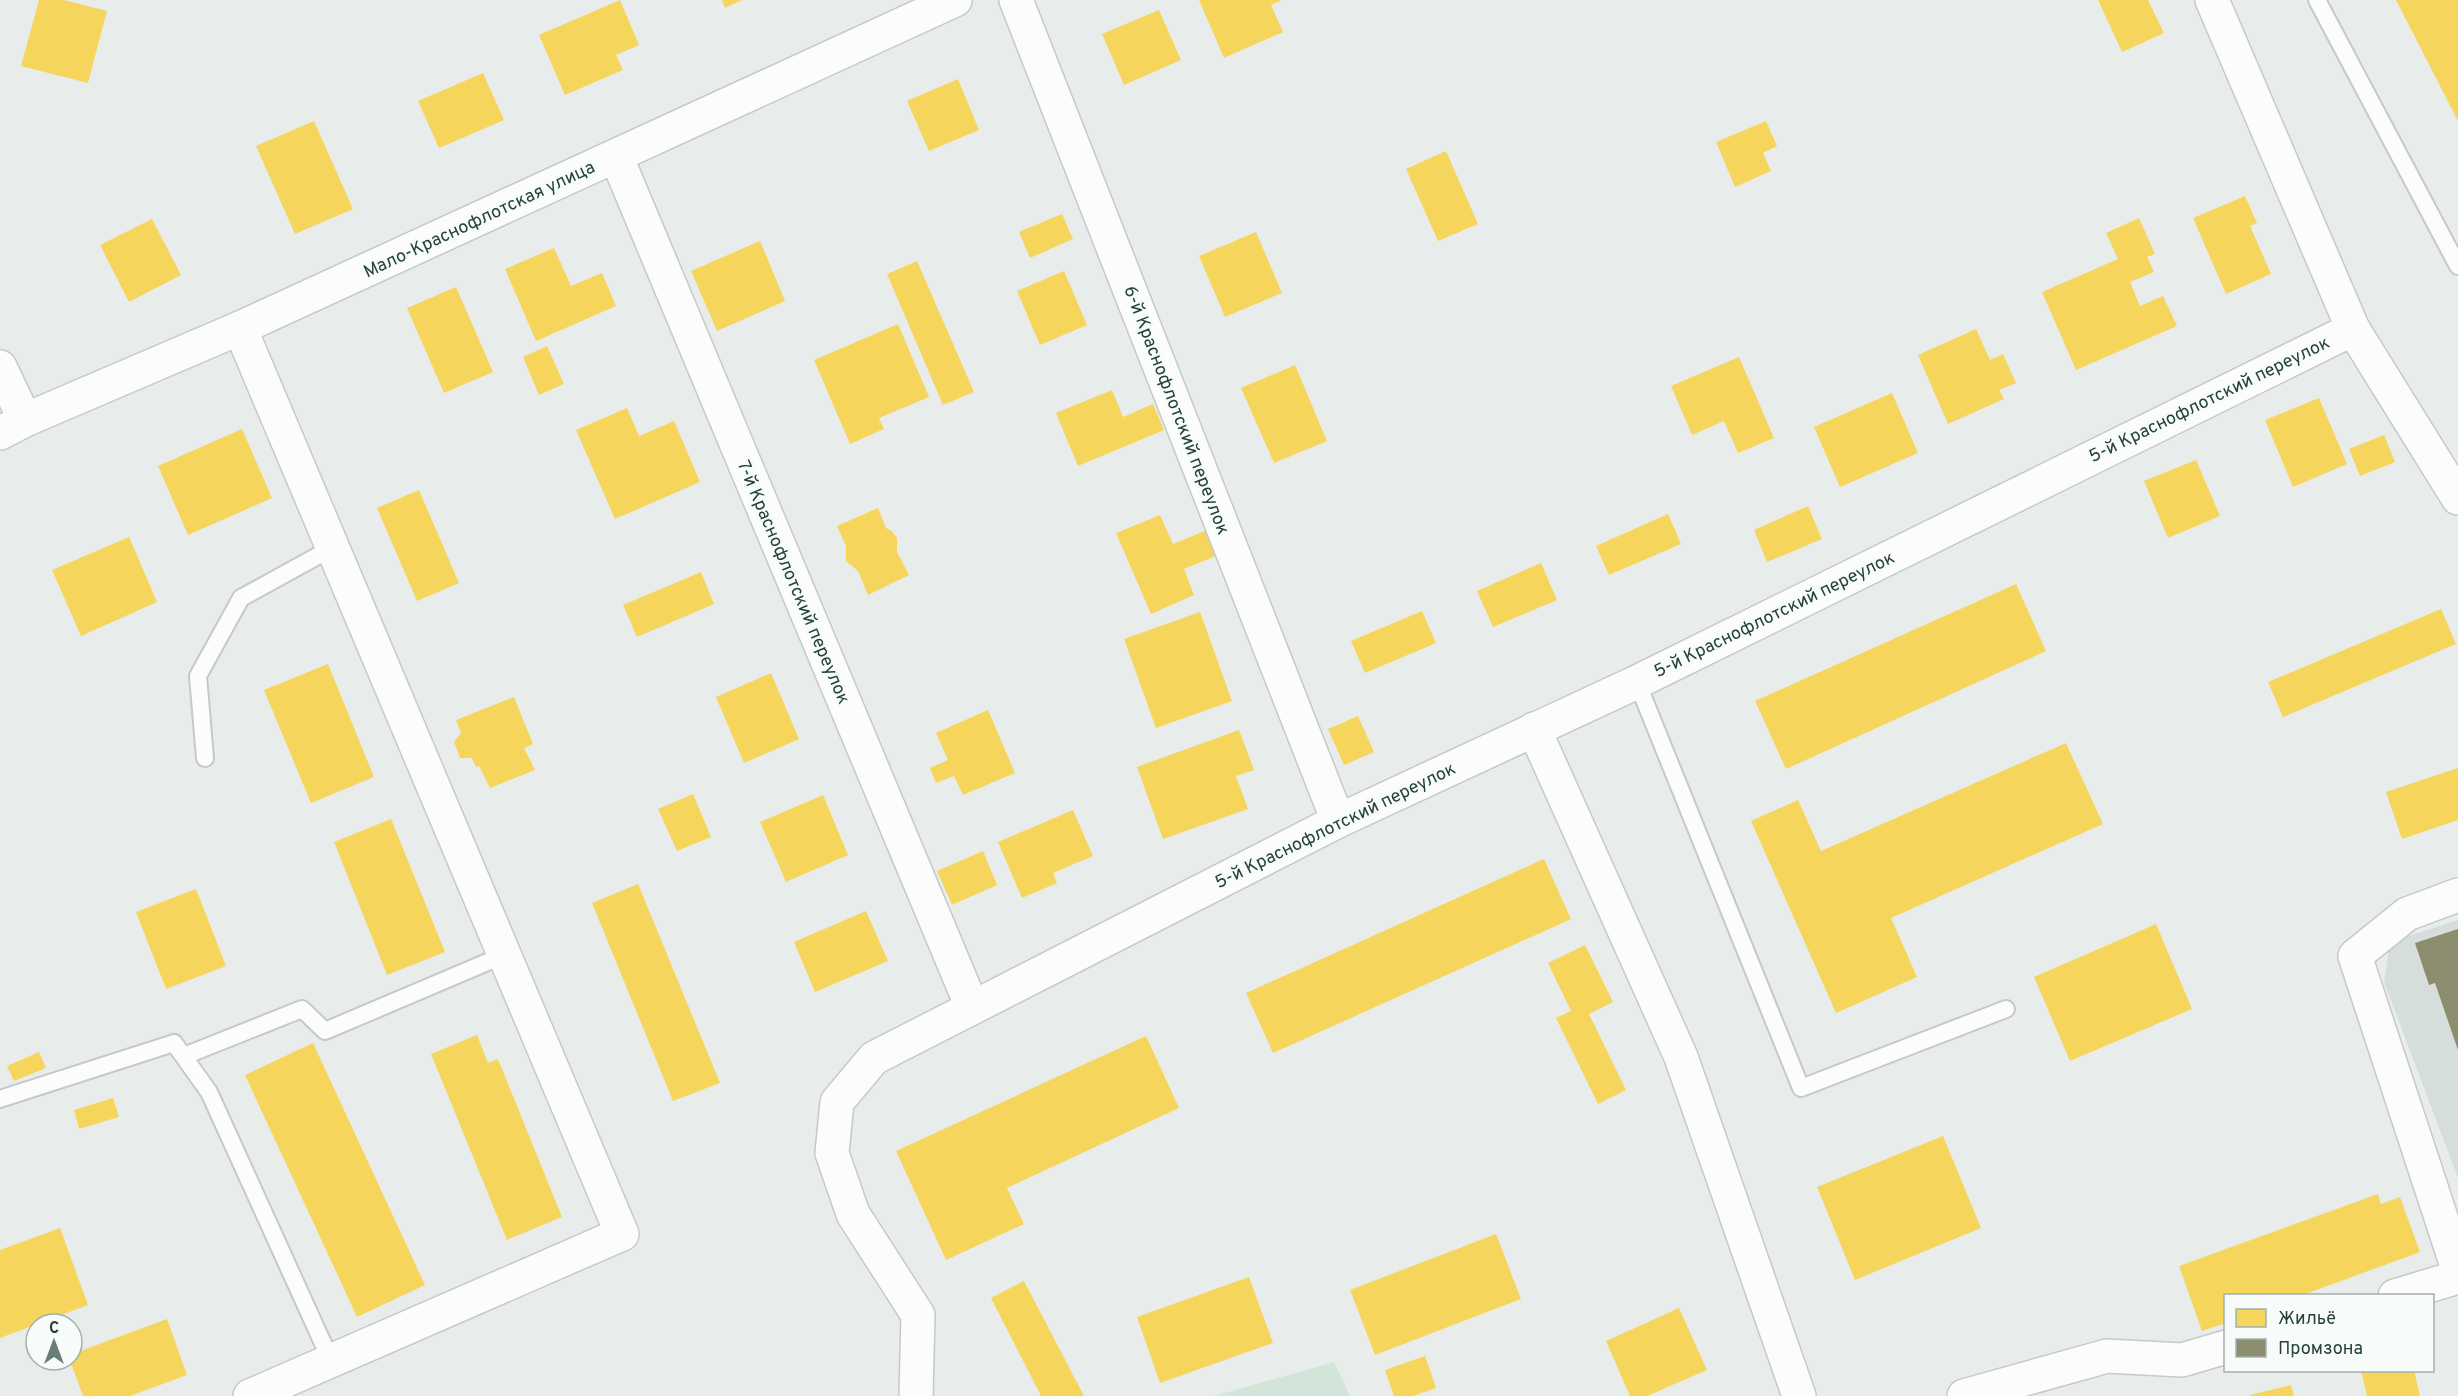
<svg xmlns="http://www.w3.org/2000/svg" width="2458" height="1396" viewBox="0 0 2458 1396" font-family="Overpass,sans-serif">
<rect width="100%" height="100%" fill="#e8edeb"/>
<polygon fill="#d6dedb" points="2458,920 2458,1178 2384,982 2390,942"/>
<polygon fill="#d1e6d8" points="1334,1362 1350,1396 1214,1396"/>
<g fill="#f6d55c">
<polygon points="39,0 64,0 107,11 88,83 21,66"/>
<polygon points="620,0 639,45 616,55 623,70 565,95 539,35"/>
<polygon points="722,0 742,0 725,8"/>
<polygon points="1199,0 1282,0 1271,5 1283,32 1224,58"/>
<polygon points="2098,0 2148,0 2164,33 2122,52"/>
<polygon points="2396,0 2458,0 2458,121"/>
<polygon points="1159,10 1181,60 1124,85 1102,34"/>
<polygon points="483,73 504,120 439,148 418,101"/>
<polygon points="958,79 979,130 929,151 907,101"/>
<polygon points="314,121 353,209 295,234 256,146"/>
<polygon points="1766,121 1777,146 1763,153 1771,171 1735,187 1716,142"/>
<polygon points="1446,151 1478,224 1438,241 1406,169"/>
<polygon points="2245,196 2257,223 2250,226 2271,274 2226,294 2193,218"/>
<polygon points="1062,214 1073,239 1030,258 1019,232"/>
<polygon points="2139,218 2155,254 2147,257 2154,272 2130,282 2140,306 2163,296 2177,326 2076,370 2042,292 2118,259 2106,233"/>
<polygon points="152,219 181,275 129,302 100,245"/>
<polygon points="1256,232 1282,293 1225,317 1199,256"/>
<polygon points="760,241 785,301 717,331 691,271"/>
<polygon points="554,248 571,286 602,273 616,306 536,341 505,269"/>
<polygon points="917,261 974,392 943,405 887,274"/>
<polygon points="1064,271 1087,325 1040,345 1017,291"/>
<polygon points="456,287 493,372 444,393 407,308"/>
<polygon points="898,324 929,397 879,418 884,429 850,444 814,360"/>
<polygon points="1976,329 1990,360 2003,354 2016,383 1999,390 2004,399 1948,424 1918,355"/>
<polygon points="547,346 564,384 539,395 523,357"/>
<polygon points="1739,357 1774,438 1738,453 1724,421 1692,435 1671,386"/>
<polygon points="1295,365 1327,441 1274,463 1241,388"/>
<polygon points="1112,390 1123,417 1153,404 1164,430 1078,466 1056,413"/>
<polygon points="1892,393 1918,453 1840,487 1814,427"/>
<polygon points="2319,398 2347,464 2293,487 2265,420"/>
<polygon points="627,408 639,436 674,421 700,482 615,519 576,430"/>
<polygon points="242,429 272,498 188,535 158,466"/>
<polygon points="2384,435 2395,462 2360,476 2349,449"/>
<polygon points="2196,460 2220,516 2168,538 2144,481"/>
<polygon points="419,490 459,583 417,601 377,508"/>
<polygon points="1808,506 1822,539 1767,562 1754,530"/>
<polygon points="878,508 886,528 892,531 897,538 897,552 909,575 868,595 858,571 846,561 846,546 837,526"/>
<polygon points="1668,514 1681,544 1609,575 1596,546"/>
<polygon points="1160,515 1173,544 1207,530 1218,555 1184,569 1194,595 1151,614 1116,533"/>
<polygon points="129,537 157,602 81,636 52,570"/>
<polygon points="1541,563 1557,600 1493,627 1477,591"/>
<polygon points="701,572 714,604 637,637 623,605"/>
<polygon points="2016,584 2046,651 1786,769 1755,701"/>
<polygon points="2441,609 2456,644 2283,717 2268,682"/>
<polygon points="1422,611 1436,643 1365,673 1351,641"/>
<polygon points="1200,612 1232,701 1156,728 1124,639"/>
<polygon points="328,664 374,777 311,803 264,690"/>
<polygon points="771,673 799,739 744,763 716,697"/>
<polygon points="514,697 533,744 524,748 535,770 490,788 479,766 476,767 472,758 460,758 454,742 461,733 456,720"/>
<polygon points="988,710 1015,773 963,795 954,776 936,783 930,768 948,760 936,733"/>
<polygon points="1358,716 1374,752 1344,765 1328,729"/>
<polygon points="1239,730 1254,770 1236,776 1248,809 1163,839 1137,767"/>
<polygon points="2066,743 2103,824 1891,918 1917,977 1836,1013 1751,821 1798,800 1821,851"/>
<polygon points="2458,768 2458,820 2402,839 2386,792"/>
<polygon points="693,794 711,837 677,851 658,809"/>
<polygon points="823,795 848,855 786,882 760,822"/>
<polygon points="1073,810 1093,856 1053,873 1057,883 1022,898 998,842"/>
<polygon points="391,819 445,952 387,975 334,842"/>
<polygon points="983,851 997,885 952,905 937,871"/>
<polygon points="1544,859 1571,919 1273,1053 1246,993"/>
<polygon points="638,884 720,1083 673,1101 592,903"/>
<polygon points="196,889 226,966 166,989 136,912"/>
<polygon points="866,911 888,961 815,992 794,942"/>
<polygon points="2156,924 2192,1009 2070,1061 2034,977"/>
<polygon points="1585,945 1613,1002 1589,1014 1626,1090 1598,1104 1556,1018 1571,1011 1548,963"/>
<polygon points="477,1035 488,1063 498,1059 562,1217 507,1240 431,1054"/>
<polygon points="1146,1036 1179,1108 1007,1188 1024,1224 946,1260 896,1151"/>
<polygon points="313,1043 425,1285 357,1317 245,1075"/>
<polygon points="39,1052 46,1068 14,1081 7,1066"/>
<polygon points="113,1098 119,1117 79,1129 74,1110"/>
<polygon points="1943,1136 1981,1228 1855,1280 1817,1187"/>
<polygon points="2378,1194 2381,1204 2400,1197 2420,1252 2300,1296 2226,1296 2226,1323 2202,1331 2179,1266"/>
<polygon points="60,1228 88,1305 0,1338 0,1250"/>
<polygon points="1496,1234 1521,1299 1375,1355 1350,1290"/>
<polygon points="1249,1277 1273,1343 1160,1383 1137,1317"/>
<polygon points="1024,1281 1084,1396 1041,1396 991,1298"/>
<polygon points="1679,1308 1707,1370 1647,1396 1630,1396 1606,1341"/>
<polygon points="167,1319 187,1375 130,1396 83,1396 70,1360 72,1360 72,1354"/>
<polygon points="1425,1356 1436,1388 1413,1396 1394,1396 1385,1370"/>
<polygon points="2361,1370 2414,1370 2420,1396 2367,1396"/>
<polygon points="2291,1385 2294,1396 2250,1396 2250,1395"/>
</g>
<polygon fill="#8c8c6e" points="2458,929 2458,1050 2435,983 2429,985 2415,943"/>
<g fill="none" stroke-linecap="round" stroke-linejoin="round">
<g stroke="#c5cac8" stroke-width="20">
<g id="lane">
<polyline points="2317,0 2458,266"/>
<polyline points="1637,682 1801,1088 2006,1009"/>
<polyline points="205,758 198,676 241,598 332,548"/>
<polyline points="184,1056 302,1009 325,1031 504,955"/>
<polyline points="0,1099 174,1043 209,1092 331,1361"/>
</g>
</g>
<g stroke="#c5cac8" stroke-width="36">
<g id="street">
<polyline points="1016,0 1338,821"/>
<polyline points="616,156 972,1007"/>
<polyline points="240,328 622,1234 250,1396"/>
<polyline points="2353,329 2458,498"/>
<polyline points="0,367 25,420"/>
<polyline points="1534,729 1681,1057 1799,1396"/>
<polyline points="2458,895 2407,914 2355,956 2458,1269"/>
<polyline points="2395,1296 2458,1277"/>
<polyline points="916,1396 918,1315 853,1214 832,1153 837,1102 874,1058 1338,821 1637,682 2353,329 2212,0"/>
<polyline points="1964,1396 2107,1356 2182,1360 2226,1347"/>
</g>
</g>
<g stroke="#c3cbc8" stroke-width="36">
<polyline id="secondary" points="0,433 25,420 240,328 955,0"/>
</g>
<use href="#lane" stroke="#fcfcfc" stroke-width="16"/>
<use href="#street" stroke="#fcfcfc" stroke-width="33"/>
<use href="#secondary" stroke="#fcfcfc" stroke-width="33"/>
</g>
<g text-anchor="middle" stroke-width="6" stroke-linejoin="round" paint-order="stroke">
<g font-size="18" fill="#24423a" stroke="#f7fbf9">
<text transform="translate(479 219) rotate(-25)" y="6">Мало-Краснофлотская улица</text>
<text transform="translate(2209 399) rotate(-26)" y="6">5-й Краснофлотский переулок</text>
<text transform="translate(1177 410) rotate(69)" y="6">6-й Краснофлотский переулок</text>
<text transform="translate(794 582) rotate(67)" y="6">7-й Краснофлотский переулок</text>
<text transform="translate(1774 614) rotate(-26)" y="6">5-й Краснофлотский переулок</text>
<text transform="translate(1335 825) rotate(-26)" y="6">5-й Краснофлотский переулок</text>
</g>
</g>
<rect x="2224" y="1294" width="210" height="78" fill="#f7fbf9" stroke="#a3b1ad" stroke-width="1.5"/>
<rect x="2236" y="1309" width="30" height="18" fill="#f6d55c" stroke="#a3b1ad" stroke-width="1.5"/>
<text x="2278" y="1324" font-size="18" fill="#24423a">Жильё</text>
<rect x="2236" y="1339" width="30" height="18" fill="#8c8c6e" stroke="#a3b1ad" stroke-width="1.5"/>
<text x="2278" y="1354" font-size="18" fill="#24423a">Промзона</text>
<g transform="translate(54 1342)"><circle r="28" fill="#f7fbf9" stroke="#a3b1ad" stroke-width="1.5"/>
<path d="M0-4.5L10 22L0 15L-10 22Z" fill="#697e78"/>
<text y="-9" font-size="16" font-weight="bold" text-anchor="middle" fill="#24423a">С</text>
</g>
</svg>
